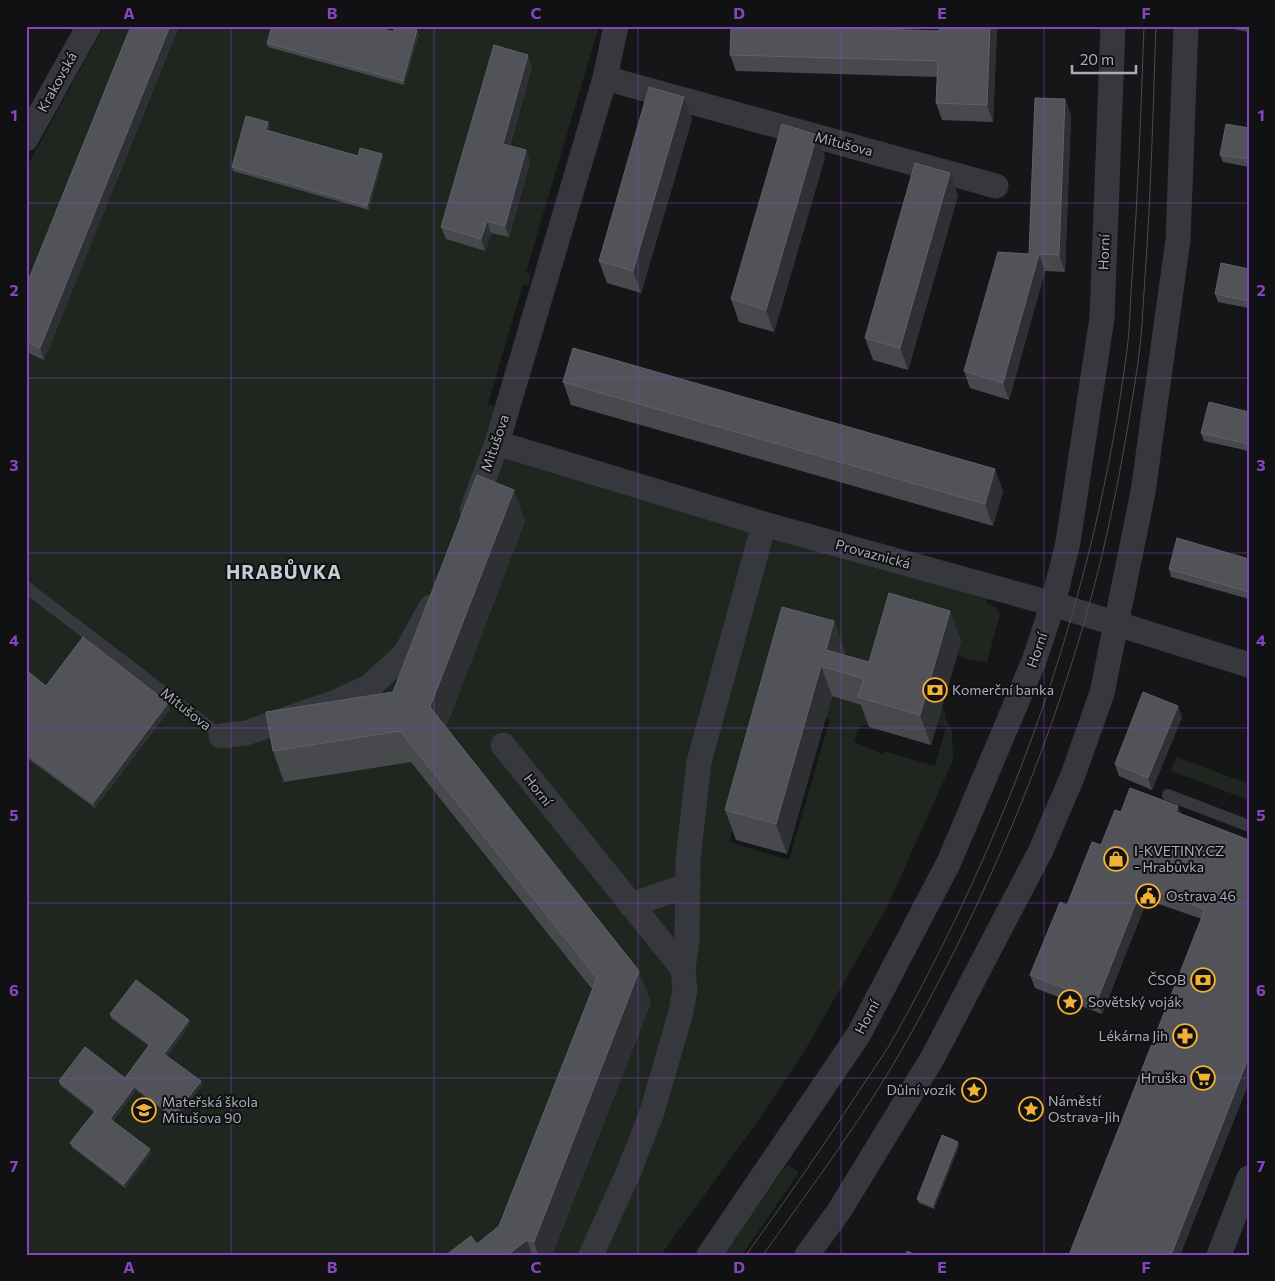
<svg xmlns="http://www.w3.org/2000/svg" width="1275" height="1281" viewBox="0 0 1275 1281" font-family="Commissioner,sans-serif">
<rect width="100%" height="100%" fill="#161618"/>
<g fill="#1e261f">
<polygon points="104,26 599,26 526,272 531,274 528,286 523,284 488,404 497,406 484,449 989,594 986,603 995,607 1000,614 987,662 968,660 957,654 882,666 836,679 749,769 729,842 789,860 830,719 825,718 832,695 874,708 869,725 859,727 854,742 883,754 884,751 935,766 946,727 936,724 941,707 944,709 946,720 952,731 953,760 886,909 801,1057 767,1108 661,1255 26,1255 26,168"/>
<polygon points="1176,757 1249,784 1249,800 1171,771"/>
<polygon points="787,1165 799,1172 742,1255 721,1255"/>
</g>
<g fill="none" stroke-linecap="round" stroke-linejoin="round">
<g stroke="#37383d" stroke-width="12">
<polyline points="26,587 221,736"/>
<polyline points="1168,795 1249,826"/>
</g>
<g stroke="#37383d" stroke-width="25">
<polyline points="605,78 996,186"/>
<polyline points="26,139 89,26"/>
<polyline points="497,443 764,524 1053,604 1249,665"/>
<polyline points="472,510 497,443 605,78 616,26"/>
<polyline points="221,736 246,733 336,702 369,687 405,654 431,607"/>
<polyline points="503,745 683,969"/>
<polyline points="631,905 688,885"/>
<polyline points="591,1255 629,1171 652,1112 681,1012 685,989 683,969 687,942 688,860 699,762 764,524"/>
<polyline points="709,1255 859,1034 949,862 1034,661 1053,604 1068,542 1102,318 1113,26"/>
<polyline points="807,1255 839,1211 933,1057 1041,850 1073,775 1102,693 1143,492 1178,240 1186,26"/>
<polyline points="1219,1255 1249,1178"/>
</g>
<g stroke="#4a4c52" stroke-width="1">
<path d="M746,1255C785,1201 823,1147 859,1091C872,1071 887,1051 898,1030C1014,821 1095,594 1126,357C1130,331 1130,304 1132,278C1138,194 1141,110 1144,26"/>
<path d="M763,1255C814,1183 868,1112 910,1035C984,902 1044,762 1086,616C1110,533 1125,448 1138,363C1142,335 1143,306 1145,277C1151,194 1153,110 1156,26"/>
</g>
</g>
<g fill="#47494d">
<polygon points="131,26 179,26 44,360 26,352 26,286"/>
<polygon points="997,26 993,122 942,120 936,103 937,77 736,71 730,55 939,31"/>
<polygon points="1227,26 1249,26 1249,32 1228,28"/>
<polygon points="393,32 419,34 404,85 268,47 267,43"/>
<polygon points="532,67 510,146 526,150 530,162 509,237 491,233 485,251 446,239 441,227"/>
<polygon points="1065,99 1071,116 1065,272 1045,271 1009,400 970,388 964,371 1029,254"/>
<polygon points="692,119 641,293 607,283 599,261"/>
<polygon points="270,126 268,131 358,156 383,158 369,210 233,171 232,167"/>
<polygon points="1249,128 1249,167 1223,162 1220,155"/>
<polygon points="825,157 774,332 739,322 731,299"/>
<polygon points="958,195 908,370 873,360 865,338"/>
<polygon points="1249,269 1249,308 1218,302 1215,294"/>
<polygon points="563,382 1003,491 993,526 571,405"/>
<polygon points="1249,412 1249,451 1204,441 1201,433"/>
<polygon points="525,521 446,727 651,1002 552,1255 446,1255 477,1244 499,1226 592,989 411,762 284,782 273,751 393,692"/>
<polygon points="1249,559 1249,599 1171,577 1169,569"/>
<polygon points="834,621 845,652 844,655 869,662 961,641 931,745 869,727 861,705 832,696 787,854 736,840 725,810"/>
<polygon points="26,670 46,686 170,709 95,808 26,757"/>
<polygon points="1182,717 1152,790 1119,776 1115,764"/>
<polygon points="1121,812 1181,814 1249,1082 1180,1255 1069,1255 1202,919 1147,900 1102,1014 1035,988 1030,975 1067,905"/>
<polygon points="110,1014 190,1024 167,1056 201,1081 202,1085 176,1120 136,1090 113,1121 151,1153 125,1188 72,1147 70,1143 94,1112 60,1085 59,1081 125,1078 149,1046 111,1018"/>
<polygon points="959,1146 934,1209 919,1203 917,1199"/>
</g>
<g fill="#2f3033">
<polygon points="170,26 179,26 44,360 40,348"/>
<polygon points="990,26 997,26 993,122 987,105"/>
<polygon points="417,30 419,34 404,85 403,81"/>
<polygon points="528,55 532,67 507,155 503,144"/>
<polygon points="684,97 692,119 641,293 633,271"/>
<polygon points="1065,99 1071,116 1065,272 1059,255"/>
<polygon points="268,122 270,126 267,134 266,130"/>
<polygon points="817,135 825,157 774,332 766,310"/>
<polygon points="526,150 530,162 509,237 505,226"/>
<polygon points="382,154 383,158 369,210 367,206"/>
<polygon points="950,173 958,195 908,370 900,348"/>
<polygon points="487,221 491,233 485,251 481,239"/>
<polygon points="1039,254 1045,271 1009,400 1003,383"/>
<polygon points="995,469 1003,491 993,526 985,504"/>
<polygon points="514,490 525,521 442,738 430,707"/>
<polygon points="950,611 961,641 931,745 920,715"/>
<polygon points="834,621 845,652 839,672 826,650"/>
<polygon points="821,666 832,696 787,854 776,824"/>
<polygon points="168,703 170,709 95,808 93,803"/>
<polygon points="1178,706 1182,717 1152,790 1148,778"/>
<polygon points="1178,806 1183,819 1176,812"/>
<polygon points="1142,887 1147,900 1102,1014 1097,1001"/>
<polygon points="639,971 651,1002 552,1255 538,1255 534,1242"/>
<polygon points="189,1020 190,1024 166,1058 164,1054"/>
<polygon points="1249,1056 1249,1082 1180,1255 1171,1255"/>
<polygon points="201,1081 202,1085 176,1120 174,1116"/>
<polygon points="135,1086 136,1090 111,1123 110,1119"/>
<polygon points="958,1142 959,1146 934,1209 933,1205"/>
<polygon points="150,1149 151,1153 125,1188 124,1184"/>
<polygon points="527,1240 532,1255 508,1255"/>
</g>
<g fill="#525359" stroke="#5f6168">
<polygon points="131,26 170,26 40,348 26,342 26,286"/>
<polygon points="272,26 374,26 393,32 395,26 405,26 417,30 403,81 267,43"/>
<polygon points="731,26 788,26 939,31 939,26 990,26 987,105 936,103 938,61 730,55"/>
<polygon points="494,45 528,55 503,144 526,150 505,226 487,221 481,239 441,227"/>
<polygon points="649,87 684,97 633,271 599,261"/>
<polygon points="1035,98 1065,99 1059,255 1039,254 1003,383 964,371 998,252 1029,254"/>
<polygon points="246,116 268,122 266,130 358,156 360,148 382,154 367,206 232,167"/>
<polygon points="782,124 817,135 766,310 731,299"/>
<polygon points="1226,124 1249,128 1249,159 1220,155"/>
<polygon points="915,163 950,173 900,348 865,338"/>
<polygon points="1221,263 1249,269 1249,301 1215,294"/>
<polygon points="573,348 995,469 985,504 563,382"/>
<polygon points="1209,402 1249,412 1249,444 1201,433"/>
<polygon points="477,475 514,490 430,707 639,971 534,1242 527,1240 508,1255 446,1255 471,1236 477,1244 499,1226 597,978 400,731 273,751 266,712 393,692"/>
<polygon points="1177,538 1249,559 1249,592 1169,569"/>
<polygon points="889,593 950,611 920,715 858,697 864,679 821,666 776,824 725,810 782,607 834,621 826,650 869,662"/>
<polygon points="83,637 168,703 93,803 26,753 26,670 46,686"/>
<polygon points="1143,692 1178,706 1148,778 1115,764"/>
<polygon points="1130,788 1178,806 1176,812 1249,840 1249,973 1248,976 1249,977 1249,1056 1171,1255 1069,1255 1205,909 1142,887 1097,1001 1030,975 1060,902 1067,905 1092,842 1101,845 1115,810 1121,812"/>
<polygon points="136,980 189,1020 164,1054 201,1081 174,1116 135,1086 110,1119 150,1149 124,1184 70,1143 96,1110 59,1081 85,1047 125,1078 150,1044 110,1014"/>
<polygon points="942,1135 958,1142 933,1205 917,1199"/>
<polygon points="907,1251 916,1255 906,1255"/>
</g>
<path fill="none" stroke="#8446be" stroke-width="1" stroke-opacity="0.55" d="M231,26V1255M434,26V1255M638,26V1255M841,26V1255M1044,26V1255M26,203H1249M26,378H1249M26,553H1249M26,728H1249M26,903H1249M26,1078H1249"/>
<defs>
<g id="bank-ring" transform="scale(1.25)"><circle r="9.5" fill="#111113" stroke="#f2b134" stroke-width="1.5"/><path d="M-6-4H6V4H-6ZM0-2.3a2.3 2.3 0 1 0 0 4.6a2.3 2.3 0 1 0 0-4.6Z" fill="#f2b134"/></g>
<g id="shop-ring" transform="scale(1.25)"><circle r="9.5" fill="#111113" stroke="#f2b134" stroke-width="1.5"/><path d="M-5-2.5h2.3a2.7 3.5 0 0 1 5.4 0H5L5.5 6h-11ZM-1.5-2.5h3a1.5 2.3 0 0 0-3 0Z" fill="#f2b134"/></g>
<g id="civic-ring" transform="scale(1.25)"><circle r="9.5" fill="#111113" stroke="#f2b134" stroke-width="1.5"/><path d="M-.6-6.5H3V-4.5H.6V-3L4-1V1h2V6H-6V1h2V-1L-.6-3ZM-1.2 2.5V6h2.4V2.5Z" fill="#f2b134"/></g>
<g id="sight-ring" transform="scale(1.25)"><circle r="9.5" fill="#111113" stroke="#f2b134" stroke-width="1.5"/><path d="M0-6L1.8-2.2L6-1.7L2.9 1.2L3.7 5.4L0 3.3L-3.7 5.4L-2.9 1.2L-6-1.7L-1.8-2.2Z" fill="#f2b134"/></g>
<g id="pharmacy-ring" transform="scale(1.25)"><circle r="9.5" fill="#111113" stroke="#f2b134" stroke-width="1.5"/><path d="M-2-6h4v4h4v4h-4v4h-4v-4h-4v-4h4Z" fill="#f2b134"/></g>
<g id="supermarket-ring" transform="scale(1.25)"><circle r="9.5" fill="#111113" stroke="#f2b134" stroke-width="1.5"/><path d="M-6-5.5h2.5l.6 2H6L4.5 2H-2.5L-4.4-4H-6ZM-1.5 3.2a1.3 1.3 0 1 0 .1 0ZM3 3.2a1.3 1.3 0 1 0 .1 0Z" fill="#f2b134"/></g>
<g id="school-ring" transform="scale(1.25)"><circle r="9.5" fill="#111113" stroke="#f2b134" stroke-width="1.5"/><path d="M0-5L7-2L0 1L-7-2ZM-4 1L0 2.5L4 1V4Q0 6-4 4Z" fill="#f2b134"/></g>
</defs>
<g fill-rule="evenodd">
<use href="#bank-ring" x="935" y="690"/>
<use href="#shop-ring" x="1116" y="859"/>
<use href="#civic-ring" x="1148" y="896"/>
<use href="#bank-ring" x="1203" y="980"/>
<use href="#sight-ring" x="1070" y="1002"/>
<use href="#pharmacy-ring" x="1185" y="1036"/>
<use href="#supermarket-ring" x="1203" y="1078"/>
<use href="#sight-ring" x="974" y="1090"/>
<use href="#sight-ring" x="1031" y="1109"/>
<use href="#school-ring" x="144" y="1110"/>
</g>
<g text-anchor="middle" stroke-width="4" stroke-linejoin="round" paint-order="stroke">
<g font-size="14" fill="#a8adb8" stroke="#111113">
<text transform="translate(57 82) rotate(-61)" y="5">Krakovská</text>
<text transform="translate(844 144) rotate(15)" y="5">Mitušova</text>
<text transform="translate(1104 252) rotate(-88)" y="5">Horní</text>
<text transform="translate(495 443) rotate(-71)" y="5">Mitušova</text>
<text transform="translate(873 554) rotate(15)" y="5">Provaznická</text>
<text transform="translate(1037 650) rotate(-71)" y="5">Horní</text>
<text transform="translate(186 709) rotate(38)" y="5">Mitušova</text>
<text transform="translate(538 790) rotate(52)" y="5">Horní</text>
<text transform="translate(867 1017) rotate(-62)" y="5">Horní</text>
</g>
<g font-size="14" fill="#a8adb8" stroke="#111113" text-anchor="start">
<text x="952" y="695">Komerční banka</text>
<text x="1134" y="856">I-KVETINY.CZ<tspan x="1134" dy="16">- Hrabůvka</tspan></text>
<text x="1166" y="901">Ostrava 46</text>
<text x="1186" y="985" text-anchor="end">ČSOB</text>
<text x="1088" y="1007">Sovětský voják</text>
<text x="1168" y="1041" text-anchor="end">Lékárna Jih</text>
<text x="1186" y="1083" text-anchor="end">Hruška</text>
<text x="956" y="1095" text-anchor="end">Důlní vozík</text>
<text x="1048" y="1106">Náměstí<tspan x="1048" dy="16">Ostrava-Jih</tspan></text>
<text x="162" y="1107">Mateřská škola<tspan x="162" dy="16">Mitušova 90</tspan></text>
</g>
<g font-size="19" font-weight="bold" letter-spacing="1" fill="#c9ccd4" stroke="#111113">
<text x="284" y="579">HRABŮVKA</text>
</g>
</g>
<rect width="1275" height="1281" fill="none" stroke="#111113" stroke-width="55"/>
<path d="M1072 65v8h64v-8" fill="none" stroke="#a8adb8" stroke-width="2.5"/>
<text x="1080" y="65" font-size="15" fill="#a8adb8" stroke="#111113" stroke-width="4" paint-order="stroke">20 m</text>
<rect x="28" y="28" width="1220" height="1226" fill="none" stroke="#8446be" stroke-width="2"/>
<g font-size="16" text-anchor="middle" font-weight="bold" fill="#8446be">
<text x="129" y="19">A</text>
<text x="332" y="19">B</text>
<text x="536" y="19">C</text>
<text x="739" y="19">D</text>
<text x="942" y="19">E</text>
<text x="1146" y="19">F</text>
<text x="14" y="121">1</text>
<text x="1261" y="121">1</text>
<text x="14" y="296">2</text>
<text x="1261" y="296">2</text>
<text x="14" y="471">3</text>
<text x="1261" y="471">3</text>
<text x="14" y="646">4</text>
<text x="1261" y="646">4</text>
<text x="14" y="821">5</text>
<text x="1261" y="821">5</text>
<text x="14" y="996">6</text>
<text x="1261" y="996">6</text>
<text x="14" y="1172">7</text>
<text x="1261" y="1172">7</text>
<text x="129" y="1273">A</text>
<text x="332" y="1273">B</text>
<text x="536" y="1273">C</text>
<text x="739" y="1273">D</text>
<text x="942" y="1273">E</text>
<text x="1146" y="1273">F</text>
</g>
</svg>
